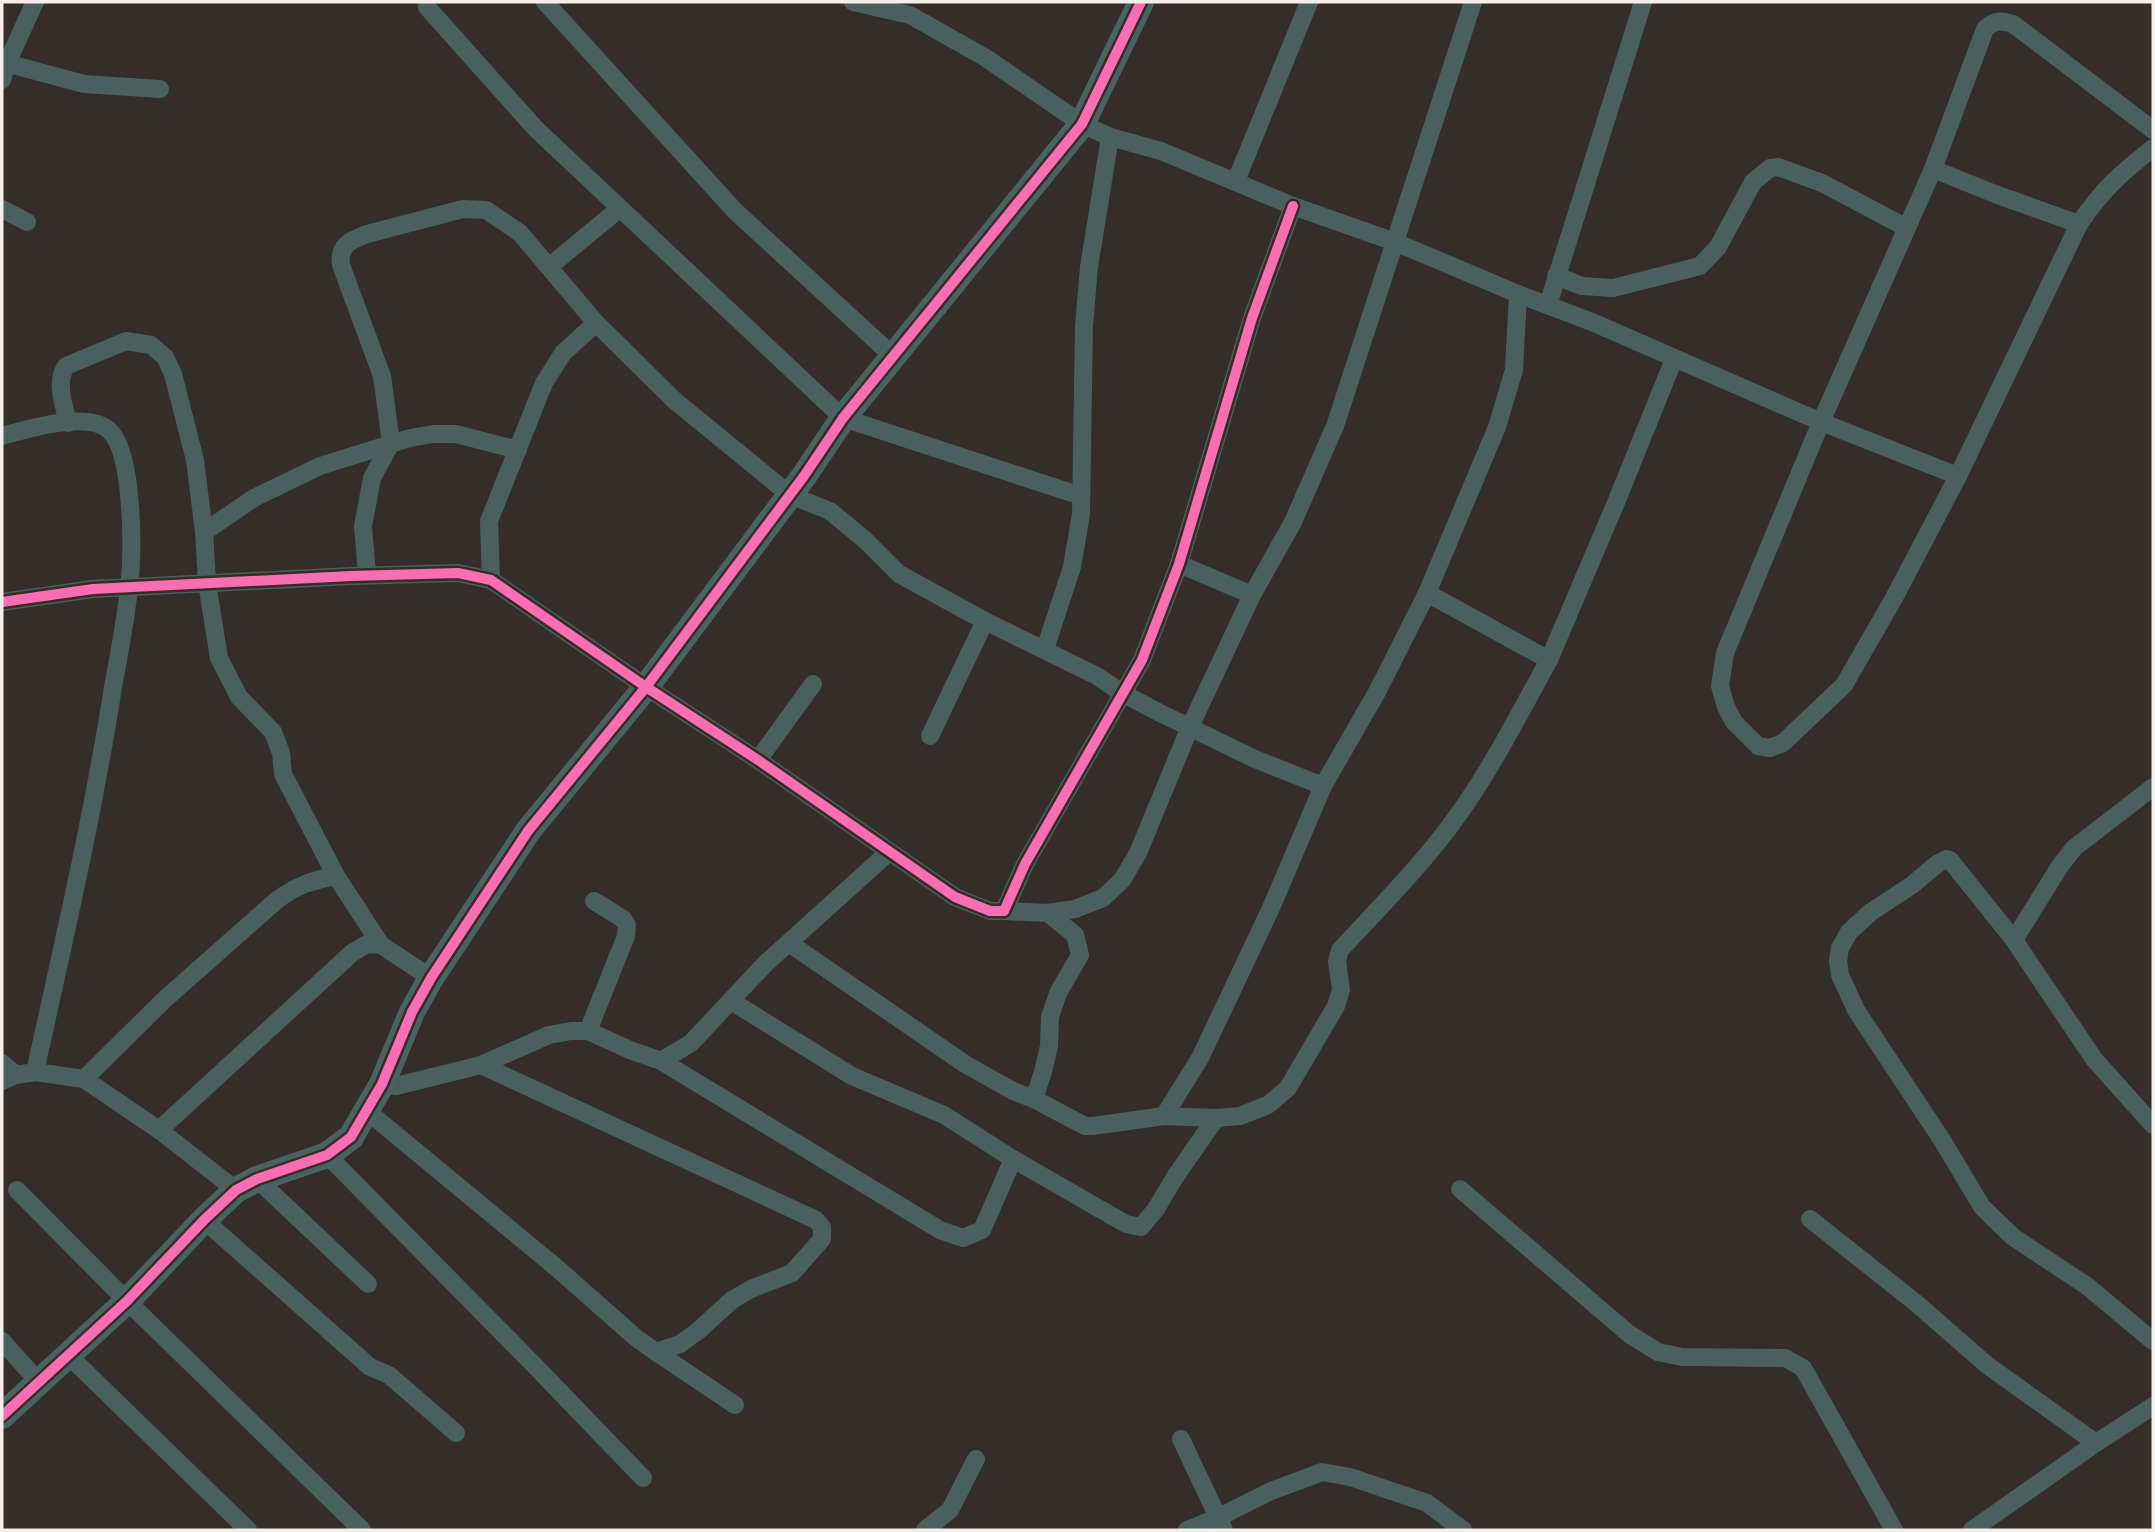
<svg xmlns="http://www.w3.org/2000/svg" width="2155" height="1532" viewBox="0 0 2155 1532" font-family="'Libre Baskerville',serif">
<rect width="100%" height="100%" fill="#342d2a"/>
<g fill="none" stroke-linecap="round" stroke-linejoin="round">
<g stroke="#49605e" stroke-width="18">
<polyline points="545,2 735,211 894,357"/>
<path d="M853,2L910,15L986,58L1082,124L1110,137L1161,151L1293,206L1395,242L1518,294L1592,322L1821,422L1958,476L2079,224C2102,190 2121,173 2153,148"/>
<polyline points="427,7 536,129 843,418 1081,496"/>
<polyline points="2,62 84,84 160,89"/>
<polyline points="2,80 7,63 35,2"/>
<polyline points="1933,169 1995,194 2079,224"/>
<polyline points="1236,181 1309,2"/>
<polyline points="2,209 27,222"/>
<polyline points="550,266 619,209"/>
<polyline points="1556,276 1582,286 1613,288 1700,266 1718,247 1753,182 1770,168 1778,167 1822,183 1907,228"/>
<polyline points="1548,305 1643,2"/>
<path d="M68,423C64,404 55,383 66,366L126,341L151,345L165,357L173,374L195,460L204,532L207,583L219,658L239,697L273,732L281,753L283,774L336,876L381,945"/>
<path d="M2,436C27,429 89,410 110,431C134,456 133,553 129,587C126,620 119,654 113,687C93,816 63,944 35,1072"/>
<path d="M1958,476L1894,598L1844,685L1783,743L1770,748L1758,746L1734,722L1726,707L1720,686L1725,653L1821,422L1933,169L1985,29C1995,20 2000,20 2013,24L2153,130"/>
<polyline points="204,532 254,498 320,466 410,438 433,434 456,434 518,450"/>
<polyline points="1179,564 1252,595"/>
<path d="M367,575L363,526L372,478L391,443L382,376L341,265C338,245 351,240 367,234L463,209L486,210L520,233L596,323L674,400L790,495L830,511L865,540L899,574L985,621L1097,676L1122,693L1160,713L1255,759L1323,786"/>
<polyline points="491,580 489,521 544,383 563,353 596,323"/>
<polyline points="1427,593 1549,660 1615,505 1674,359"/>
<polyline points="2,602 93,589 351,576 458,573 491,580 646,687 758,760 955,897 990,911 1004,911 1025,864 1142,660 1179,564 1252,318 1293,206"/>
<polyline points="1045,649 1072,567 1081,514 1084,326 1089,267 1110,137"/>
<polyline points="930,736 985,621"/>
<polyline points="758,760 813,684"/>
<polyline points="1004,911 1048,913 1075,909 1103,898 1122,880 1138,853 1190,727 1252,595 1293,522 1335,426 1473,2"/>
<polyline points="2014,940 2060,866 2074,848 2153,787"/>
<path d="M789,943L965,1064L1013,1091L1034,1099L1085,1126H1093L1164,1116L1216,1118L1240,1116L1268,1105L1288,1088L1336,1006L1341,990L1337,961L1340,950C1377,910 1417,870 1450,826C1489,774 1518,716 1549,660"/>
<polyline points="731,1001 852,1076 944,1115 1013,1159 1126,1224 1141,1227 1156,1209 1175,1177 1216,1118"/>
<polyline points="588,1031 626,936 627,925 623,919 594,901"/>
<polyline points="661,1061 691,1043 766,963 889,852"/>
<polyline points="2,1063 16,1075"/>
<path d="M84,1079L164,1000L277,900C296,886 312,880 336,876"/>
<polyline points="2,1081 16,1075 35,1072 84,1079 159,1130 236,1190"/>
<polyline points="382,1084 396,1086 481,1065 549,1035 571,1031 588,1031 630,1050 661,1061 940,1230 963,1238 982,1230 1013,1159"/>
<polyline points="1034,1099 1043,1072 1049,1046 1050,1017 1058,993 1080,955 1075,935 1048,913"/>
<polyline points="367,1111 558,1269 635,1337 656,1352 680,1344 698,1331 732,1300 751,1289 792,1273 822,1239 822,1227 816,1220 481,1065"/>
<polyline points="1164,1116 1200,1058 1271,908 1323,786 1377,692 1427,593 1497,427 1514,370 1518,294"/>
<polyline points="2153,1125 2094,1059 2014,940 1950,860 1946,859 1937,864 1912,885 1871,912 1849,932 1840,948 1838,961 1840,975 1856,1010 1942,1140 1982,1207 2013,1237 2087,1286 2153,1341"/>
<polyline points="159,1130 352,953 367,944 381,945 431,978"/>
<polyline points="327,1155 537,1368 643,1478"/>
<polyline points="257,1179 368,1284"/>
<polyline points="1460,1189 1629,1334 1658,1352 1682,1357 1785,1358 1803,1368 1894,1530"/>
<polyline points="17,1190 127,1301 362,1530"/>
<polyline points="1810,1219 1916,1303 1987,1365 2096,1443"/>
<polyline points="204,1220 370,1367 389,1375 456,1433"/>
<polyline points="2,1341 38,1381"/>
<polyline points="656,1352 735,1405"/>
<polyline points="68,1355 248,1530"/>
<polyline points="1181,1439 1224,1530"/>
<polyline points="925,1530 950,1510 976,1459"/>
<polyline points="1187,1530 1219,1517 1271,1491 1322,1472 1350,1477 1427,1503 1463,1530"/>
<polyline points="1972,1530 2096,1443 2153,1406"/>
</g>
<polyline stroke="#486361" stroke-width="26" points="2,1416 127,1301 204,1220 236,1190 257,1179 327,1155 351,1137 382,1084 412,1012 431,978 528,831 646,687 804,476 843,418 1082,124 1141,2"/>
<g stroke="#372c27" stroke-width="15">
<g id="cycleway">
<polyline points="2,602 93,589 351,576 458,573 491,580 646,687 758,760 955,897 990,911 1004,911 1025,864 1142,660 1179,564 1252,318 1293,206"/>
<polyline points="2,1416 127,1301 204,1220 236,1190 257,1179 327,1155 351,1137 382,1084 412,1012 431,978 528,831 646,687 804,476 843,418 1082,124 1141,2"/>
</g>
</g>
<use href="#cycleway" stroke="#f96db3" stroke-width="10"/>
</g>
<rect width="2155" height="1532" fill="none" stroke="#f5eeea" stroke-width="7"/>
</svg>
